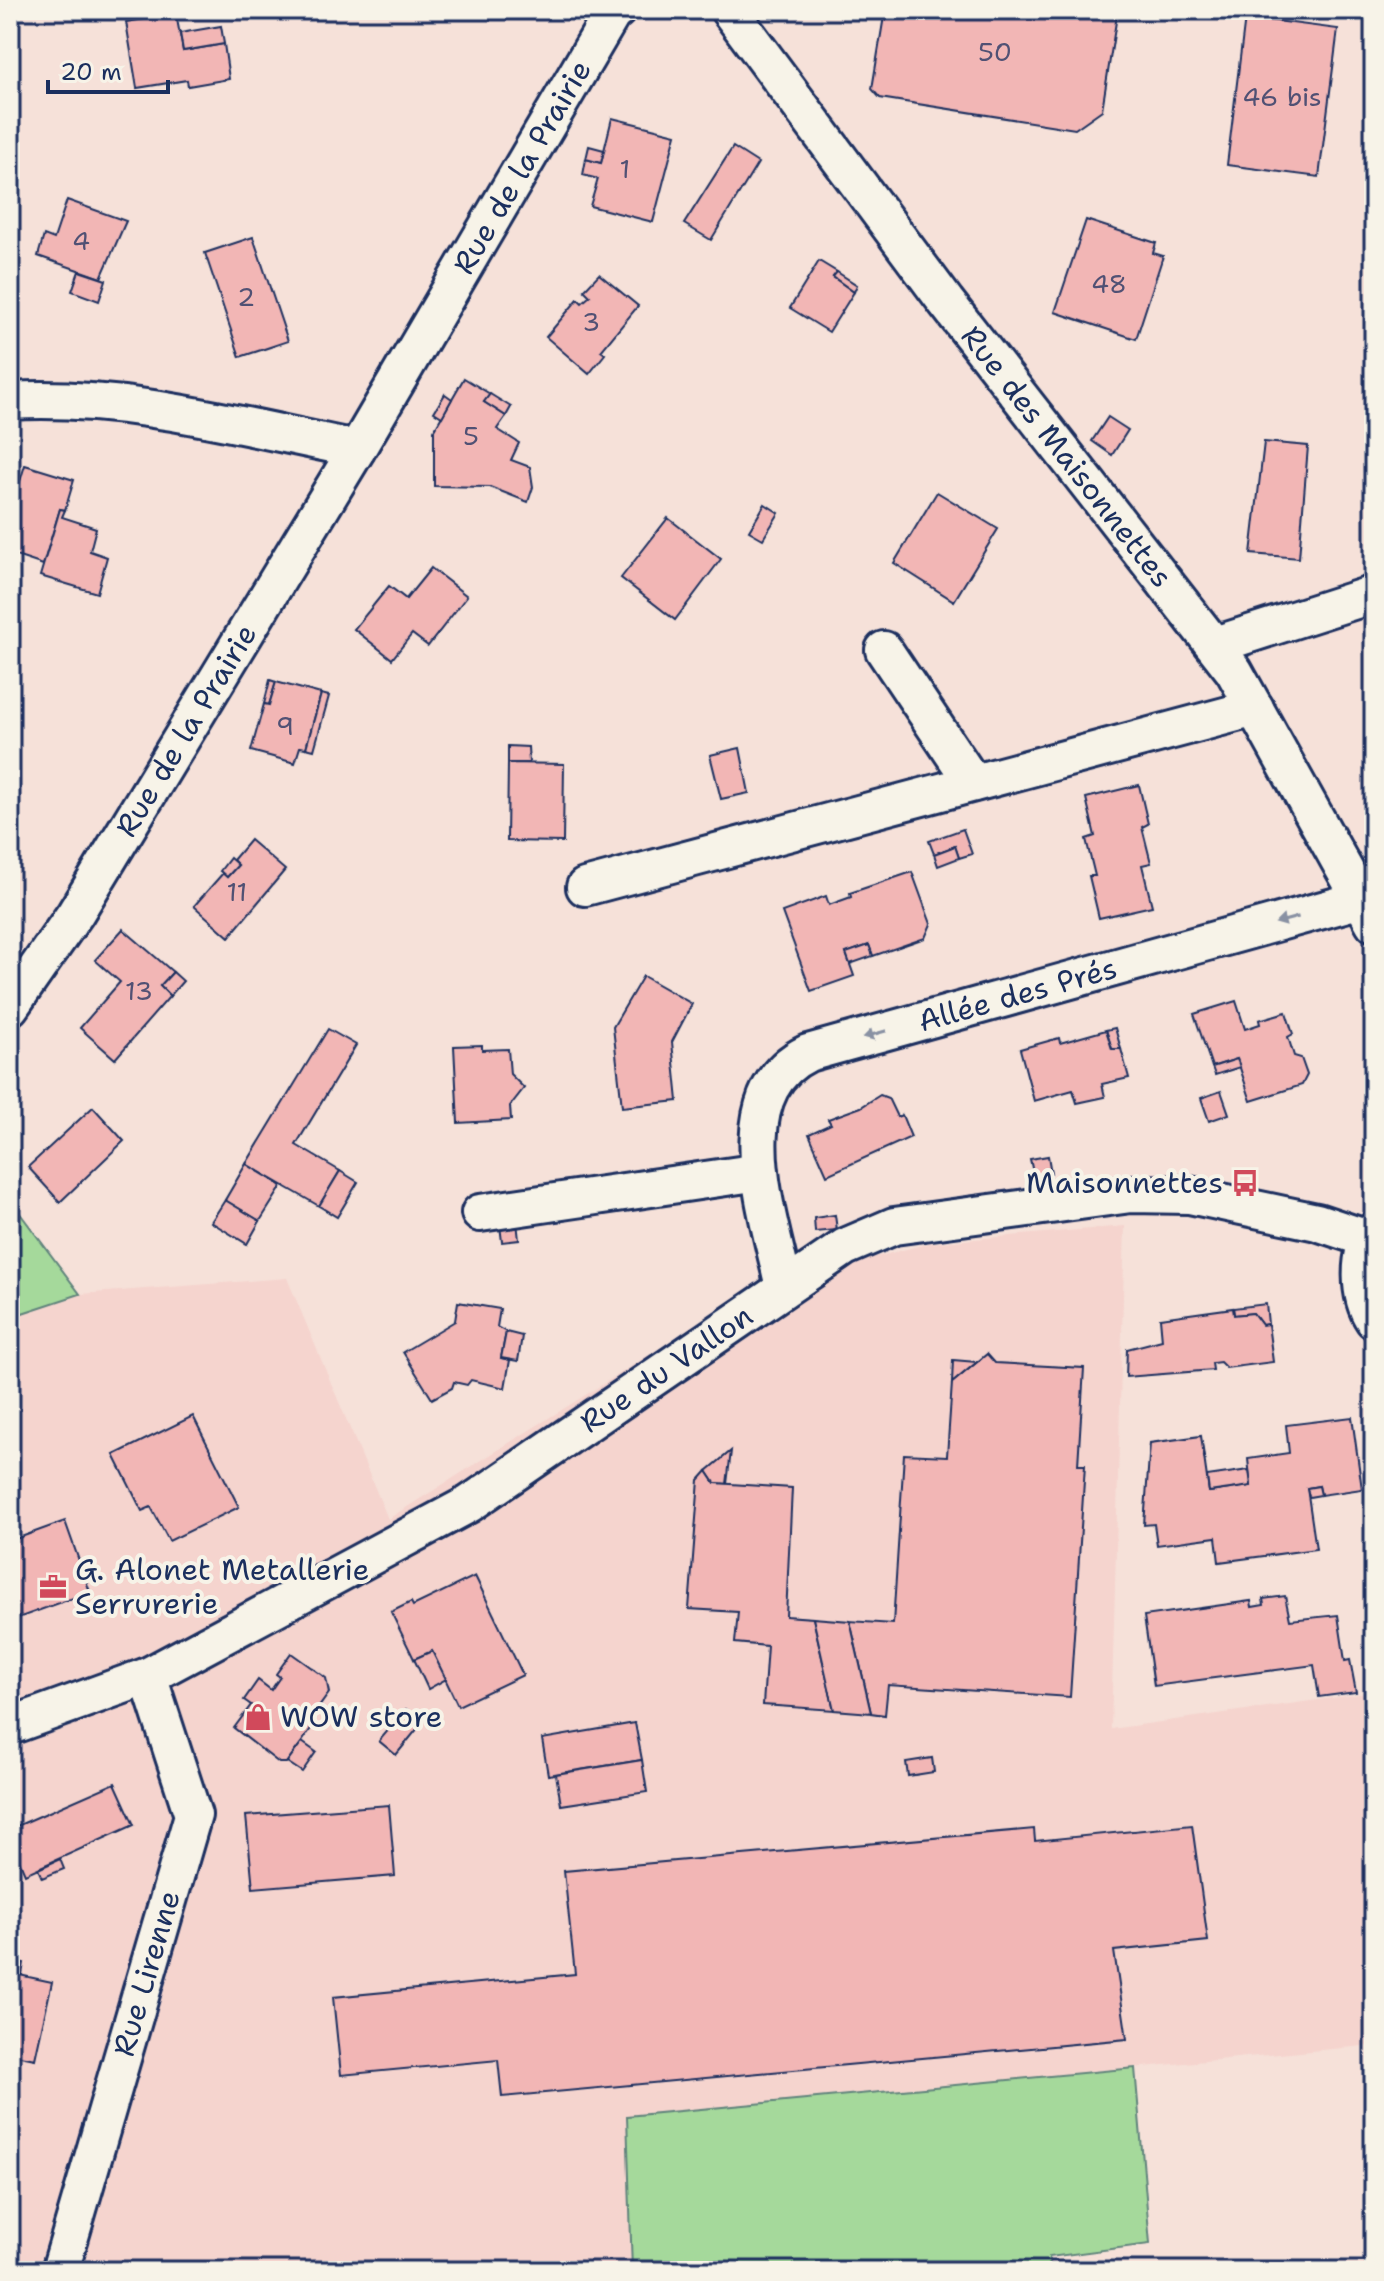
<svg xmlns="http://www.w3.org/2000/svg" width="1384" height="2281" viewBox="0 0 1384 2281" font-family="'Shantell Sans',sans-serif">
<rect width="100%" height="100%" fill="#f6e1d9"/>
<filter id="ink" filterUnits="userSpaceOnUse"><feTurbulence type="fractalNoise" baseFrequency=".0125" numOctaves="2"/><feDisplacementMap in="SourceGraphic" scale="16" xChannelSelector="R" yChannelSelector="G"/><feConvolveMatrix kernelMatrix="1 2 1 2 8 2 1 2 1" color-interpolation-filters="sRGB"/></filter>
<g filter="url(#ink)">
<polygon fill="#f5d4ce" points="1125,1226 1111,1729 1374,1692 1374,2045 627,2116 632,2271 10,2271 10,1317 80,1294 287,1278 388,1519 756,1288 930,1243"/>
<g fill="#a5d99b" stroke="#60847c" stroke-width="2">
<polygon points="10,1200 80,1294 10,1317"/>
<polygon points="1135,2068 1150,2244 1049,2257 1050,2271 632,2271 627,2116"/>
</g>
<g fill="#f2b6b5" stroke="#1b2f5e" stroke-width="2">
<polygon points="885,10 1086,10 1117,15 1102,110 1075,129 880,98 872,89"/>
<polygon points="176,14 183,51 224,44 229,79 188,86 187,80 137,88 126,22"/>
<polygon points="1245,17 1338,29 1319,177 1227,165"/>
<polygon points="221,26 224,44 183,51 180,33"/>
<polygon points="612,118 676,134 653,222 590,206 598,179 583,175 586,159 601,163"/>
<polygon points="589,146 604,150 601,163 586,159"/>
<polygon points="733,147 758,163 711,240 684,224"/>
<polygon points="67,200 126,221 101,278 38,256 44,235 54,239"/>
<polygon points="1086,220 1156,243 1153,253 1163,256 1136,339 1055,312"/>
<polygon points="253,237 288,341 240,357 205,253"/>
<polygon points="819,261 837,272 833,277 854,292 829,332 790,308"/>
<polygon points="79,271 106,280 99,301 72,291"/>
<polygon points="837,272 857,285 854,292 833,277"/>
<polygon points="599,274 638,306 601,351 605,354 589,374 546,337 578,299 582,303 590,296 584,290"/>
<polygon points="464,378 490,394 484,402 506,416 497,429 519,443 511,460 530,467 533,487 528,502 490,487 434,486 434,430"/>
<polygon points="445,394 452,399 442,417 434,412"/>
<polygon points="490,394 511,407 506,416 484,402"/>
<polygon points="1108,417 1128,430 1112,455 1092,441"/>
<polygon points="1264,442 1308,446 1299,558 1251,554"/>
<polygon points="25,465 74,480 65,510 60,509 43,565 10,554 10,514"/>
<polygon points="937,492 998,529 954,601 894,563"/>
<polygon points="765,504 779,513 763,539 749,531"/>
<polygon points="60,509 65,510 62,517 96,528 90,551 107,557 97,593 40,576"/>
<polygon points="668,518 721,559 675,620 621,578"/>
<polygon points="431,568 467,596 428,646 412,634 392,659 354,629 389,586 406,599"/>
<polygon points="270,680 276,682 269,705 264,704"/>
<polygon points="276,682 321,694 306,748 300,747 295,763 251,751 264,704 269,705"/>
<polygon points="321,694 329,696 314,750 306,748"/>
<polygon points="508,746 528,747 529,763 508,763"/>
<polygon points="740,748 749,793 721,799 710,755"/>
<polygon points="508,763 564,764 563,842 507,841"/>
<polygon points="1139,785 1148,824 1142,827 1151,863 1142,865 1152,906 1099,918 1089,876 1095,876 1086,839 1095,836 1086,798"/>
<polygon points="10,787 18,787 18,802 10,801"/>
<polygon points="963,829 972,854 959,858 955,846 934,854 929,841"/>
<polygon points="250,840 285,870 229,937 194,906 223,873 227,877 238,865 233,860"/>
<polygon points="955,846 959,858 938,866 934,854"/>
<polygon points="230,858 238,865 227,877 220,871"/>
<polygon points="912,872 931,924 925,938 873,956 869,945 846,953 854,976 811,991 782,912 826,896 829,905 851,897 850,893"/>
<polygon points="123,929 173,972 160,986 170,996 115,1059 80,1028 120,982 95,960"/>
<polygon points="869,945 873,956 850,964 846,953"/>
<polygon points="173,972 183,981 170,996 160,986"/>
<polygon points="643,976 692,1004 672,1042 678,1101 622,1107 613,1027"/>
<polygon points="1236,1001 1245,1029 1260,1024 1259,1020 1286,1012 1293,1034 1288,1037 1294,1056 1301,1058 1307,1075 1302,1085 1251,1101 1237,1059 1212,1067 1194,1014"/>
<polygon points="1115,1028 1121,1049 1112,1049 1106,1030"/>
<polygon points="328,1029 356,1045 296,1145 340,1171 319,1206 246,1164"/>
<polygon points="1106,1030 1112,1049 1121,1049 1129,1078 1102,1084 1105,1097 1077,1103 1073,1090 1034,1101 1020,1049 1059,1038 1060,1043"/>
<polygon points="482,1045 482,1050 508,1049 510,1074 524,1088 510,1106 511,1120 458,1123 454,1046"/>
<polygon points="1237,1059 1240,1067 1215,1075 1212,1067"/>
<polygon points="1221,1091 1229,1114 1209,1121 1201,1098"/>
<polygon points="880,1095 888,1098 897,1117 902,1115 911,1137 827,1175 809,1134 831,1124 828,1119 861,1107"/>
<polygon points="93,1107 124,1141 60,1202 28,1167"/>
<polygon points="1048,1156 1051,1173 1034,1177 1030,1159"/>
<polygon points="246,1164 282,1186 260,1221 225,1200"/>
<polygon points="340,1171 358,1182 337,1217 319,1206"/>
<polygon points="225,1200 260,1221 247,1244 211,1222"/>
<polygon points="835,1215 837,1230 815,1232 814,1218"/>
<polygon points="517,1222 519,1240 502,1242 500,1225"/>
<polygon points="458,1302 500,1309 497,1327 506,1332 501,1358 510,1360 505,1388 471,1380 467,1385 454,1382 452,1388 432,1399 403,1352 455,1321"/>
<polygon points="1266,1304 1268,1324 1262,1325 1253,1313 1234,1315 1233,1308"/>
<polygon points="1233,1308 1234,1315 1253,1313 1262,1325 1268,1324 1273,1362 1226,1368 1220,1362 1212,1363 1213,1370 1126,1377 1127,1349 1162,1340 1160,1318"/>
<polygon points="506,1332 522,1336 518,1361 501,1358"/>
<polygon points="987,1354 995,1363 1084,1368 1078,1465 1085,1465 1070,1697 888,1685 885,1715 871,1713 850,1621 893,1624 904,1454 947,1456 952,1383"/>
<polygon points="953,1360 977,1362 952,1383"/>
<polygon points="193,1416 239,1507 169,1541 151,1507 142,1511 114,1455"/>
<polygon points="1352,1417 1362,1489 1321,1495 1319,1486 1307,1488 1316,1549 1219,1562 1216,1537 1157,1545 1154,1524 1144,1525 1150,1443 1201,1436 1209,1492 1251,1486 1248,1459 1289,1453 1286,1425"/>
<polygon points="731,1451 727,1484 715,1483 707,1471"/>
<polygon points="1249,1470 1251,1486 1209,1492 1207,1476"/>
<polygon points="707,1471 715,1483 792,1488 786,1616 813,1618 834,1710 763,1705 767,1646 735,1643 738,1612 689,1609 699,1480"/>
<polygon points="1319,1486 1321,1495 1309,1497 1307,1488"/>
<polygon points="65,1521 90,1592 18,1618 16,1612 10,1615 10,1541"/>
<polygon points="475,1576 523,1675 458,1706 432,1651 414,1659 391,1612 411,1602 413,1606"/>
<polygon points="1285,1596 1290,1620 1338,1615 1345,1661 1350,1660 1356,1692 1319,1697 1314,1665 1154,1686 1144,1616 1251,1601 1252,1607 1264,1605 1263,1599"/>
<polygon points="813,1618 850,1621 871,1713 834,1710"/>
<polygon points="432,1651 446,1679 428,1689 414,1659"/>
<polygon points="291,1653 326,1678 329,1693 309,1721 314,1724 302,1742 286,1763 279,1763 234,1728 251,1705 244,1700 258,1680 271,1690 280,1677 276,1674"/>
<polygon points="406,1709 423,1722 396,1755 379,1741"/>
<polygon points="635,1723 642,1760 548,1775 542,1739"/>
<polygon points="302,1742 316,1752 302,1772 287,1762"/>
<polygon points="932,1758 934,1772 908,1776 906,1762"/>
<polygon points="642,1760 647,1792 561,1805 556,1774"/>
<polygon points="115,1783 134,1825 25,1874 10,1839 10,1829"/>
<polygon points="389,1805 395,1876 253,1888 246,1816"/>
<polygon points="1192,1825 1208,1941 1114,1951 1127,2039 502,2097 498,2060 341,2075 333,1997 575,1974 564,1871 1034,1829 1035,1841"/>
<polygon points="60,1859 64,1869 42,1878 38,1869"/>
<polygon points="10,1960 24,1963 22,1975 10,1973"/>
<polygon points="10,1973 52,1982 35,2059 10,2054"/>
</g>
<g fill="none" stroke-linecap="round" stroke-linejoin="round">
<g stroke="#1b2f5e" stroke-width="42">
<g id="minor">
<path id="s1" d="M729,10L946,302L1234,671L1374,923"/>
<path d="M10,401C127,394 244,427 357,449"/>
<polyline points="1215,645 1374,594"/>
<polyline points="884,650 973,783"/>
<polyline points="585,887 1255,708"/>
<path id="s2" d="M10,1007L75,914L357,449L612,14L617,10"/>
<polyline points="480,1213 760,1172"/>
<path d="M1374,1231C1357,1253 1358,1297 1374,1320"/>
<path id="s3" d="M784,1288C770,1217 723,1094 808,1053L1362,899"/>
<path id="s4" d="M10,1726L148,1676L469,1504L845,1247L894,1226L1131,1194L1189,1195L1317,1222L1368,1239"/>
<path id="s5" d="M60,2271L193,1815L148,1676"/>
</g>
</g>
<use href="#minor" stroke="#f7f3e8" stroke-width="36"/>
</g>
<defs><path id="oneway-solid" d="M-6-.8H1V-3.2L6.5 0L1 3.2V.8H-6Z" transform="scale(2)"/></defs>
<g fill="#8991a3">
<use href="#oneway-solid" transform="translate(1287 920) rotate(165)"/>
<use href="#oneway-solid" transform="translate(875 1034) rotate(164)"/>
</g>
</g>
<defs>
<g id="bus-bare" transform="scale(2.16)"><path d="M-5-6H5V4H4V6H2V4H-2V6H-4V4H-5ZM-3.5-4V0h7V-4ZM-3.5 1.2v1.5H-2V1.2ZM2 1.2v1.5H3.5V1.2Z" fill="#d1495b" stroke="#f7f3e8" stroke-width="2.5" paint-order="stroke"/></g>
<g id="office-bare" transform="scale(2.16)"><path d="M-6-3h4V-5.5h4V-3h4V5H-6ZM-1-4.5V-3h2v-1.5ZM-6 0V1H6V0Z" fill="#d1495b" stroke="#f7f3e8" stroke-width="2.5" paint-order="stroke"/></g>
<g id="shop-bare" transform="scale(2.16)"><path d="M-5-2.5h2.3a2.7 3.5 0 0 1 5.4 0H5L5.5 6h-11ZM-1.5-2.5h3a1.5 2.3 0 0 0-3 0Z" fill="#d1495b" stroke="#f7f3e8" stroke-width="2.5" paint-order="stroke"/></g>
</defs>
<g fill-rule="evenodd">
<use href="#bus-bare" x="1245" y="1183"/>
<use href="#office-bare" x="53" y="1587"/>
<use href="#shop-bare" x="258" y="1717"/>
</g>
<g text-anchor="middle" stroke-width="8" stroke-linejoin="round" paint-order="stroke">
<g font-size="26" fill="#515174">
<text x="995" y="61">50</text>
<text x="1282" y="106">46 bis</text>
<text x="625" y="178">1</text>
<text x="81" y="250">4</text>
<text x="1109" y="293">48</text>
<text x="246" y="306">2</text>
<text x="591" y="331">3</text>
<text x="471" y="445">5</text>
<text x="285" y="735">9</text>
<text x="237" y="901">11</text>
<text x="139" y="1000">13</text>
</g>
<g font-size="30" fill="#1b2f5e" stroke="#f7f3e8">
<text dy="10" stroke="none"><textPath href="#s2" startOffset="984">Rue de la Prairie</textPath></text>
<text dy="10" stroke="none"><textPath href="#s1" startOffset="560">Rue des Maisonnettes</textPath></text>
<text dy="10" stroke="none"><textPath href="#s2" startOffset="328">Rue de la Prairie</textPath></text>
<text dy="10" stroke="none"><textPath href="#s3" startOffset="474">Allée des Prés</textPath></text>
<text dy="10" stroke="none"><textPath href="#s4" startOffset="750">Rue du Vallon</textPath></text>
<text dy="10" stroke="none"><textPath href="#s5" startOffset="310">Rue Lirenne</textPath></text>
</g>
<g font-size="30" fill="#1b2f5e" stroke="#f7f3e8" text-anchor="start">
<text x="1223" y="1193" text-anchor="end">Maisonnettes</text>
<text x="75" y="1580">G. Alonet Metallerie<tspan x="75" dy="34">Serrurerie</tspan></text>
<text x="280" y="1727">WOW store</text>
</g>
</g>
<rect width="1384" height="2281" fill="none" stroke="#f7f3e8" stroke-width="40"/>
<rect x="20" y="20" width="1344" height="2241" fill="none" stroke="#1b2f5e" stroke-width="3" filter="url(#ink)"/>
<path d="M48 80v12h120v-12" fill="none" stroke="#1b2f5e" stroke-width="4"/>
<text x="60" y="80" font-size="24" fill="#1b2f5e" stroke="#f7f3e8" stroke-width="6" paint-order="stroke">20 m</text>
</svg>
